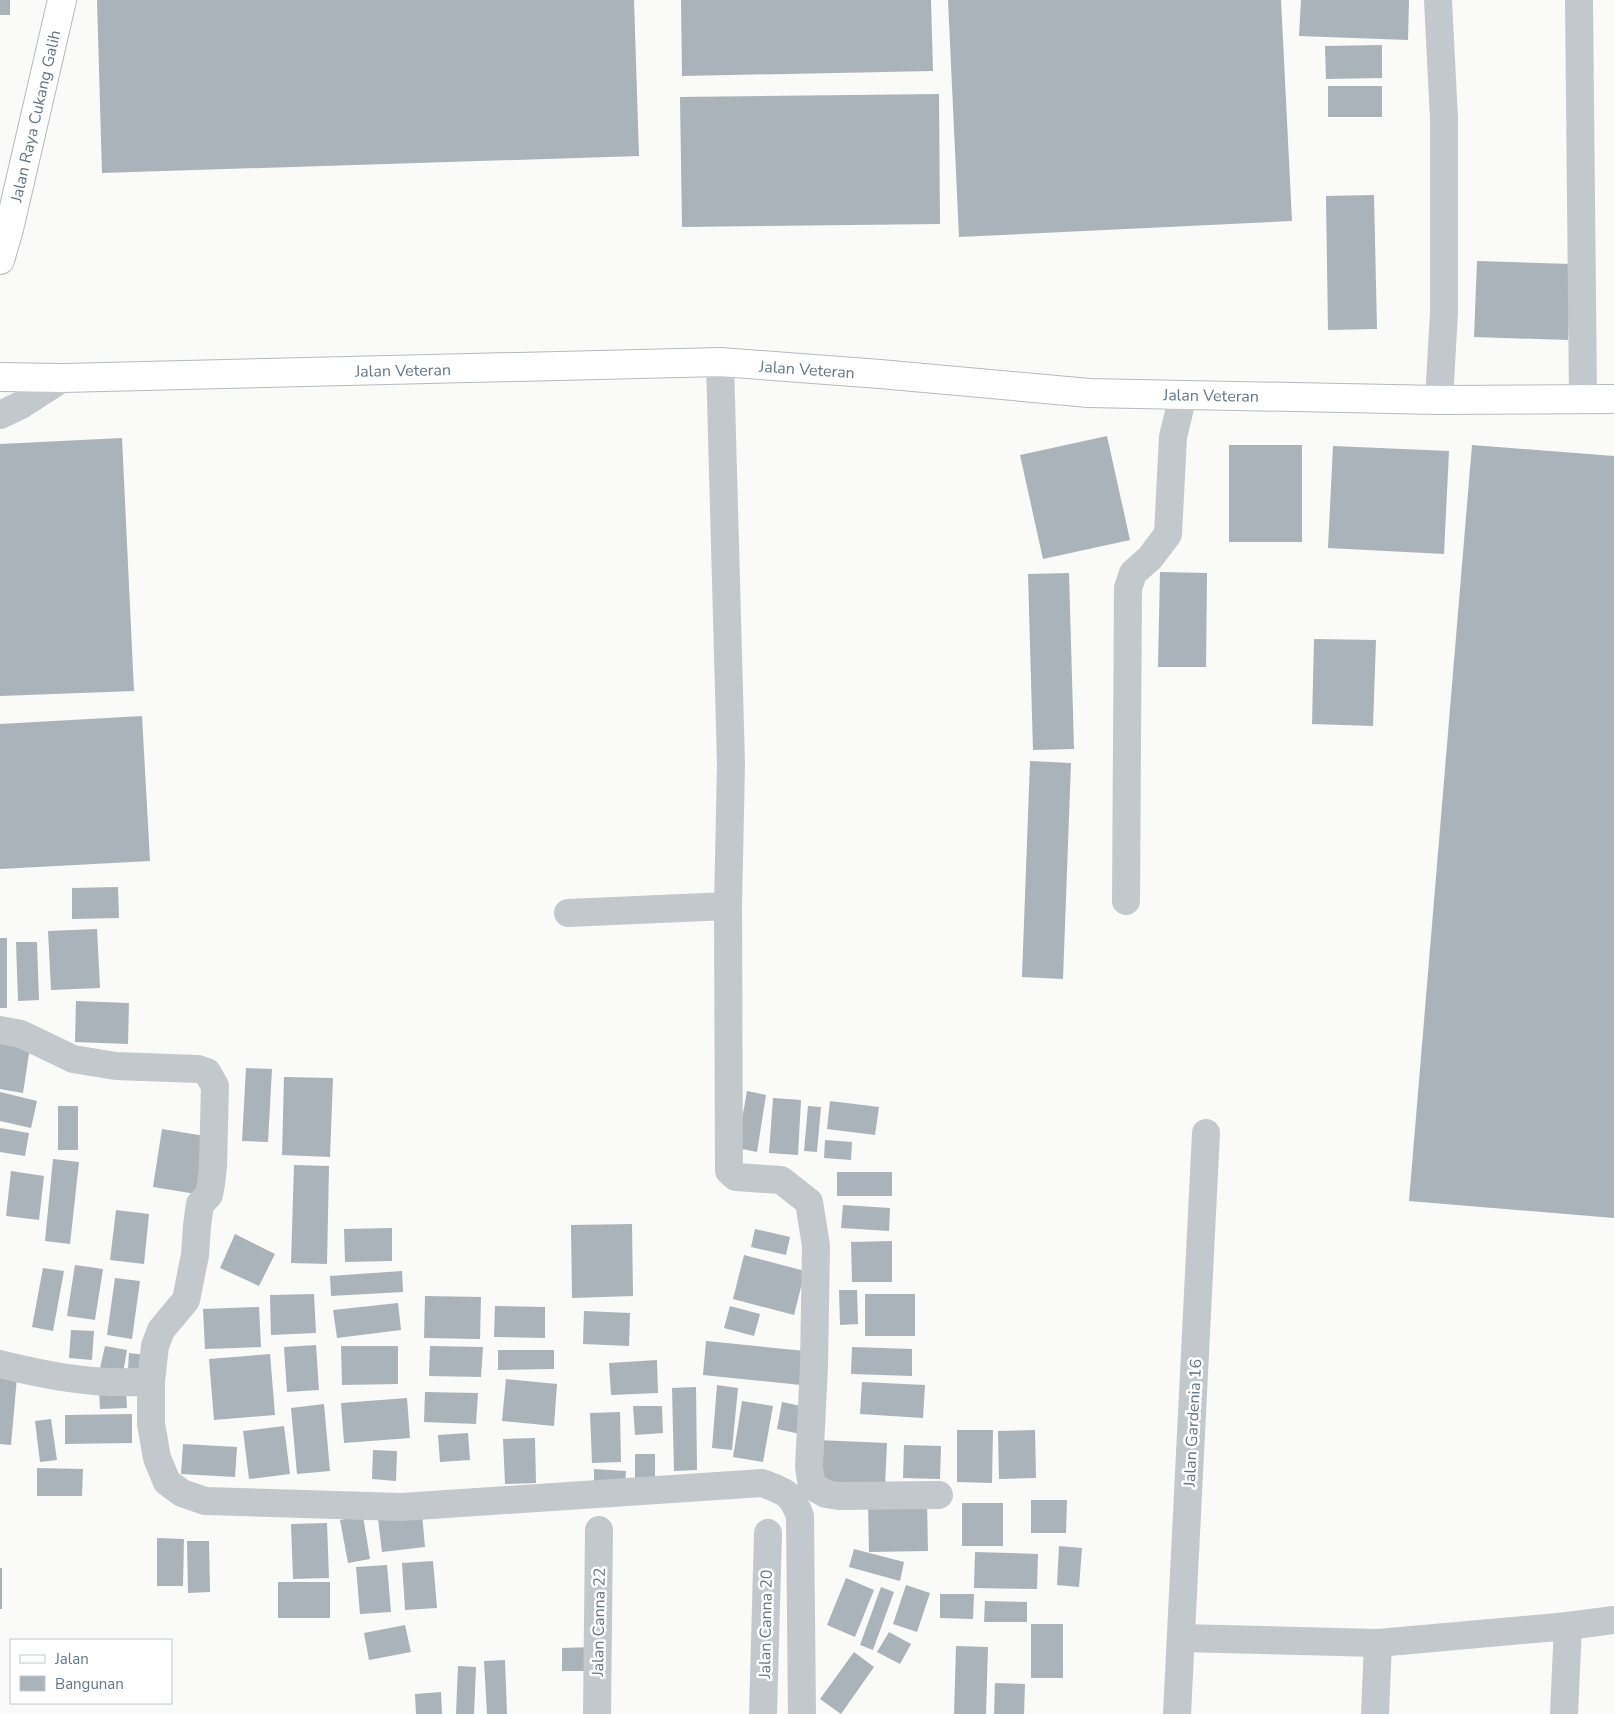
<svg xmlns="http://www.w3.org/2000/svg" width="1614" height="1714" viewBox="0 0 1614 1714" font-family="'Nunito Sans',sans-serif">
<rect width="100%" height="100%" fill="#fafaf8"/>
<g fill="#aab3b9">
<rect x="0" y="0" width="10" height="15"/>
<polygon points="97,0 634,0 639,156 102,173"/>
<polygon points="681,0 931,0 933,71 682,76"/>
<polygon points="948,0 1281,0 1292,221 959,237"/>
<polygon points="1301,0 1409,0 1408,40 1299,36"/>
<polygon points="1382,45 1382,78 1326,79 1325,46"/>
<rect x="1328" y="86" width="54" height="31"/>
<polygon points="939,94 940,224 682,227 680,97"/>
<polygon points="1374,195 1377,329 1328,330 1326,196"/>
<polygon points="1477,261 1571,264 1568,340 1474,337"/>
<polygon points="1107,436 1130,540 1043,559 1020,455"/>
<polygon points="122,438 134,691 0,696 0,444"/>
<rect x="1229" y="445" width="73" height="97"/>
<polygon points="1472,445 1614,456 1614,1218 1409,1201"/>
<polygon points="1333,446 1449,451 1444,554 1328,548"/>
<polygon points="1160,572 1207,573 1206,667 1158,667"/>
<polygon points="1069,573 1074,749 1033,750 1028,574"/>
<polygon points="1314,639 1376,640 1373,726 1312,724"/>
<polygon points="142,716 150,861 0,869 0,724"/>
<polygon points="1030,761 1071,763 1063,979 1022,977"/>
<polygon points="118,887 119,918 72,919 72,888"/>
<polygon points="97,929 100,988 51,990 48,931"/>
<rect x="0" y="938" width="7" height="70"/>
<polygon points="16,942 37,942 39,1000 18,1001"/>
<polygon points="76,1001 129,1003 128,1044 75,1042"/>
<polygon points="0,1043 30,1047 23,1093 0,1089"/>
<polygon points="246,1068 272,1069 268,1142 242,1141"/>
<polygon points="284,1077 333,1078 330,1157 282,1155"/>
<polygon points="747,1091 766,1095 757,1152 737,1148"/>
<polygon points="0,1092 37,1101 31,1128 0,1121"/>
<polygon points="773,1098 801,1100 798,1155 769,1153"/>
<polygon points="830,1101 879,1107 875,1135 827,1129"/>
<rect x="58" y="1106" width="20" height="44"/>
<polygon points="808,1106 821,1107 817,1152 804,1151"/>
<polygon points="0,1128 29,1133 25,1156 0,1152"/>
<polygon points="162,1129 205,1136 196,1194 153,1187"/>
<polygon points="825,1140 852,1142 851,1160 824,1158"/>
<polygon points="53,1159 79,1162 70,1244 45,1241"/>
<polygon points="294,1165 329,1166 327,1264 291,1263"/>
<polygon points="11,1171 44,1176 39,1220 6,1216"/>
<rect x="837" y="1172" width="55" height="24"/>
<polygon points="843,1205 890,1208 889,1231 841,1228"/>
<polygon points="116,1210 149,1214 144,1264 110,1260"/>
<polygon points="632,1224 633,1296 572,1298 571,1225"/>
<polygon points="392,1228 392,1261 345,1262 344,1229"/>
<polygon points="755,1229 790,1237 786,1255 751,1247"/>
<polygon points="235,1234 275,1254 259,1286 220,1268"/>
<polygon points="892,1241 892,1282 852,1282 851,1242"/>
<polygon points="744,1255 805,1271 794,1315 733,1299"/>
<polygon points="75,1265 103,1269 95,1320 67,1316"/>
<polygon points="43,1268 64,1271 53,1331 32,1327"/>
<polygon points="402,1271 403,1292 331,1296 330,1276"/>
<polygon points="115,1278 140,1281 132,1339 107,1335"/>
<polygon points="839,1290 857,1290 858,1324 840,1325"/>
<polygon points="314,1294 316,1333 271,1335 270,1295"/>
<rect x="865" y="1294" width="50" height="42"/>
<polygon points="425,1296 481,1297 480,1339 424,1338"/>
<polygon points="398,1303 401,1330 337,1338 333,1310"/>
<polygon points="495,1306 545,1307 545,1338 494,1337"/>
<polygon points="730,1306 760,1314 754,1336 724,1328"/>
<polygon points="259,1307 261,1347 205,1349 203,1309"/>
<polygon points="584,1311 630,1313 629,1346 583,1344"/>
<polygon points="71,1330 94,1331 92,1360 69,1358"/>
<polygon points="706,1341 805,1351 801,1385 703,1375"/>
<polygon points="316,1345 319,1390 287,1392 284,1347"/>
<polygon points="105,1346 127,1350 123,1373 100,1368"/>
<polygon points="341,1346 398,1346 398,1384 342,1385"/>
<polygon points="430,1346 483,1347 481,1377 429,1376"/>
<polygon points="852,1347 912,1349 912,1376 851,1374"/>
<polygon points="498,1350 554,1350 554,1369 498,1370"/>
<polygon points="129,1353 145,1355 144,1370 128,1369"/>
<polygon points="270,1354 275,1415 214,1420 209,1359"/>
<polygon points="657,1360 658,1393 611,1395 609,1363"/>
<polygon points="0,1376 17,1377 11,1445 0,1444"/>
<polygon points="506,1379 557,1384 554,1426 502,1421"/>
<polygon points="862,1382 925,1385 923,1418 860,1414"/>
<polygon points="717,1385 738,1388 732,1450 712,1448"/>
<polygon points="696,1387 697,1470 674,1471 672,1388"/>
<polygon points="126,1390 127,1408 100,1409 99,1392"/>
<polygon points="425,1392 478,1393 476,1424 424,1422"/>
<polygon points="407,1398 410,1438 344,1443 341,1403"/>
<polygon points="742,1401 773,1406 763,1462 733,1457"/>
<polygon points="782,1402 810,1408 805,1435 777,1429"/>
<polygon points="324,1404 330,1471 297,1474 291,1408"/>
<polygon points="633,1406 662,1406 663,1433 635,1435"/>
<polygon points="620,1412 621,1462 592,1463 590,1413"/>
<polygon points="132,1414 132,1443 65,1444 65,1415"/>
<polygon points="51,1419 57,1460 40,1462 35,1421"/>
<polygon points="284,1426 290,1474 249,1479 243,1431"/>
<polygon points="957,1430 993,1430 992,1483 957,1482"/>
<polygon points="1035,1430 1036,1478 999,1479 998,1431"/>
<polygon points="468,1433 470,1460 440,1462 438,1435"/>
<polygon points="535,1438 536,1483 505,1484 503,1439"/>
<polygon points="817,1440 887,1443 885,1486 816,1484"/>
<polygon points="183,1444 237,1447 235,1477 181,1474"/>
<polygon points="904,1445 941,1446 940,1479 903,1478"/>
<polygon points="373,1450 397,1451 396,1481 372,1479"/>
<rect x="635" y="1454" width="20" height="31"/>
<polygon points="37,1468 83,1469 82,1496 37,1496"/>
<polygon points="594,1469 626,1471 625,1487 594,1486"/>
<polygon points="1031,1500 1067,1500 1066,1533 1031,1533"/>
<polygon points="927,1501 928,1551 869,1552 868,1503"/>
<rect x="962" y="1503" width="41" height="43"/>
<polygon points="422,1514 425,1547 382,1552 378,1519"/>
<polygon points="363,1516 370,1559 348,1563 340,1520"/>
<polygon points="327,1523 329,1578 293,1579 291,1524"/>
<polygon points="157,1538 184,1539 183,1586 157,1586"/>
<polygon points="187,1541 209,1541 210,1592 188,1593"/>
<polygon points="1059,1546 1082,1548 1079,1587 1057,1585"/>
<polygon points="854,1549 904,1562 900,1581 849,1567"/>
<polygon points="975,1552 1038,1554 1037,1589 974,1588"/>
<polygon points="433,1561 437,1608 405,1610 402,1563"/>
<polygon points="387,1565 391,1612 360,1614 356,1567"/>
<rect x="0" y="1568" width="2" height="41"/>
<polygon points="846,1578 874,1590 855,1637 827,1625"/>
<rect x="278" y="1582" width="52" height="36"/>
<polygon points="906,1585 930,1593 917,1632 893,1624"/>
<polygon points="881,1587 894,1592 873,1650 860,1645"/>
<polygon points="940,1594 974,1594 973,1619 940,1618"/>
<polygon points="985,1601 1027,1602 1027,1622 984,1622"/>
<rect x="1031" y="1624" width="32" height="54"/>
<polygon points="405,1625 411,1652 369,1660 364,1633"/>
<polygon points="889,1632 911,1644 900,1664 877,1652"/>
<polygon points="956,1646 988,1647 986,1714 954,1714"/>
<polygon points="594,1647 595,1671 562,1671 562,1648"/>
<polygon points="854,1652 874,1667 841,1714 820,1699"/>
<polygon points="505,1660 507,1714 487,1714 484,1661"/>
<polygon points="458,1666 476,1667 474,1714 456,1714"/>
<polygon points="995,1683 1025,1684 1024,1714 994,1714"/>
<polygon points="441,1692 442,1714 416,1714 415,1694"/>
</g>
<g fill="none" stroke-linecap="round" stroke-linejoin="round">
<g stroke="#b5babe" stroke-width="30">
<g id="major">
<polyline points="0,260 9,229 62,0"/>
<polyline points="0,377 63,378 720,362 880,374 1089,393 1439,400 1614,399"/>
</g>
</g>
<g stroke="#c3c8cc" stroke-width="28">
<polyline points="1438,0 1444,119 1444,312 1439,400"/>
<polyline points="1579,0 1583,399"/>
<polyline points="720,362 731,764 728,906 729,1171 736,1177 781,1180 809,1202 816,1246 814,1366 809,1467 812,1486 826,1494 839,1496 939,1495"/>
<polyline points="0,415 21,405 63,378"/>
<polyline points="1126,901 1128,588 1133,573 1150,558 1168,534 1173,437 1183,395"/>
<polyline points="568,913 728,906"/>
<polyline points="0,1030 21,1034 73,1059 116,1066 198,1069 207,1072 215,1086 213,1166 211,1184 209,1195 200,1204 197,1226 195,1255 186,1300 161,1330 155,1346 151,1381"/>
<path d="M0,1364C49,1376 100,1386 151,1381V1424L157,1458L167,1482L182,1493L205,1501L402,1507L762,1483C785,1492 791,1492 800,1516L802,1714"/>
<polyline points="1181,1638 1378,1643 1568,1626 1614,1620"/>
<polyline points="597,1714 599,1530"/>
<polyline points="763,1714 768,1533"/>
<polyline points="1177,1714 1206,1133"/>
<polyline points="1375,1714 1378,1643"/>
<polyline points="1564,1714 1568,1626"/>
</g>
<use href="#major" stroke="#fff" stroke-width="28"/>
</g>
<g text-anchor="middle" stroke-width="5" stroke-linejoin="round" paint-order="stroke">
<g font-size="16" fill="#657683" stroke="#fff">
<text transform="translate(35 116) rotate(-77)" y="6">Jalan Raya Cukang Galih</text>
<text transform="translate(807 369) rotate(4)" y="6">Jalan Veteran</text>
<text transform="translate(403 370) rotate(-1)" y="6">Jalan Veteran</text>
<text transform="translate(1211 395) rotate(1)" y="6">Jalan Veteran</text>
<text transform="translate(1192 1423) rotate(-87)" y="6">Jalan Gardenia 16</text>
<text transform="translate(598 1622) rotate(-89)" y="6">Jalan Canna 22</text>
<text transform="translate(765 1624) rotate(-89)" y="6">Jalan Canna 20</text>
</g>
</g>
<rect x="10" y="1639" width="162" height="65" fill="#ffffff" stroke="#c1c8cd"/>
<rect x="20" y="1655" width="25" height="8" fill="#ffffff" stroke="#c1c8cd"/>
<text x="55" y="1664" font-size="15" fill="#657683">Jalan</text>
<rect x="20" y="1676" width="25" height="15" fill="#aab3b9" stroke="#c1c8cd"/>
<text x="55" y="1689" font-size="15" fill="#657683">Bangunan</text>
</svg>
